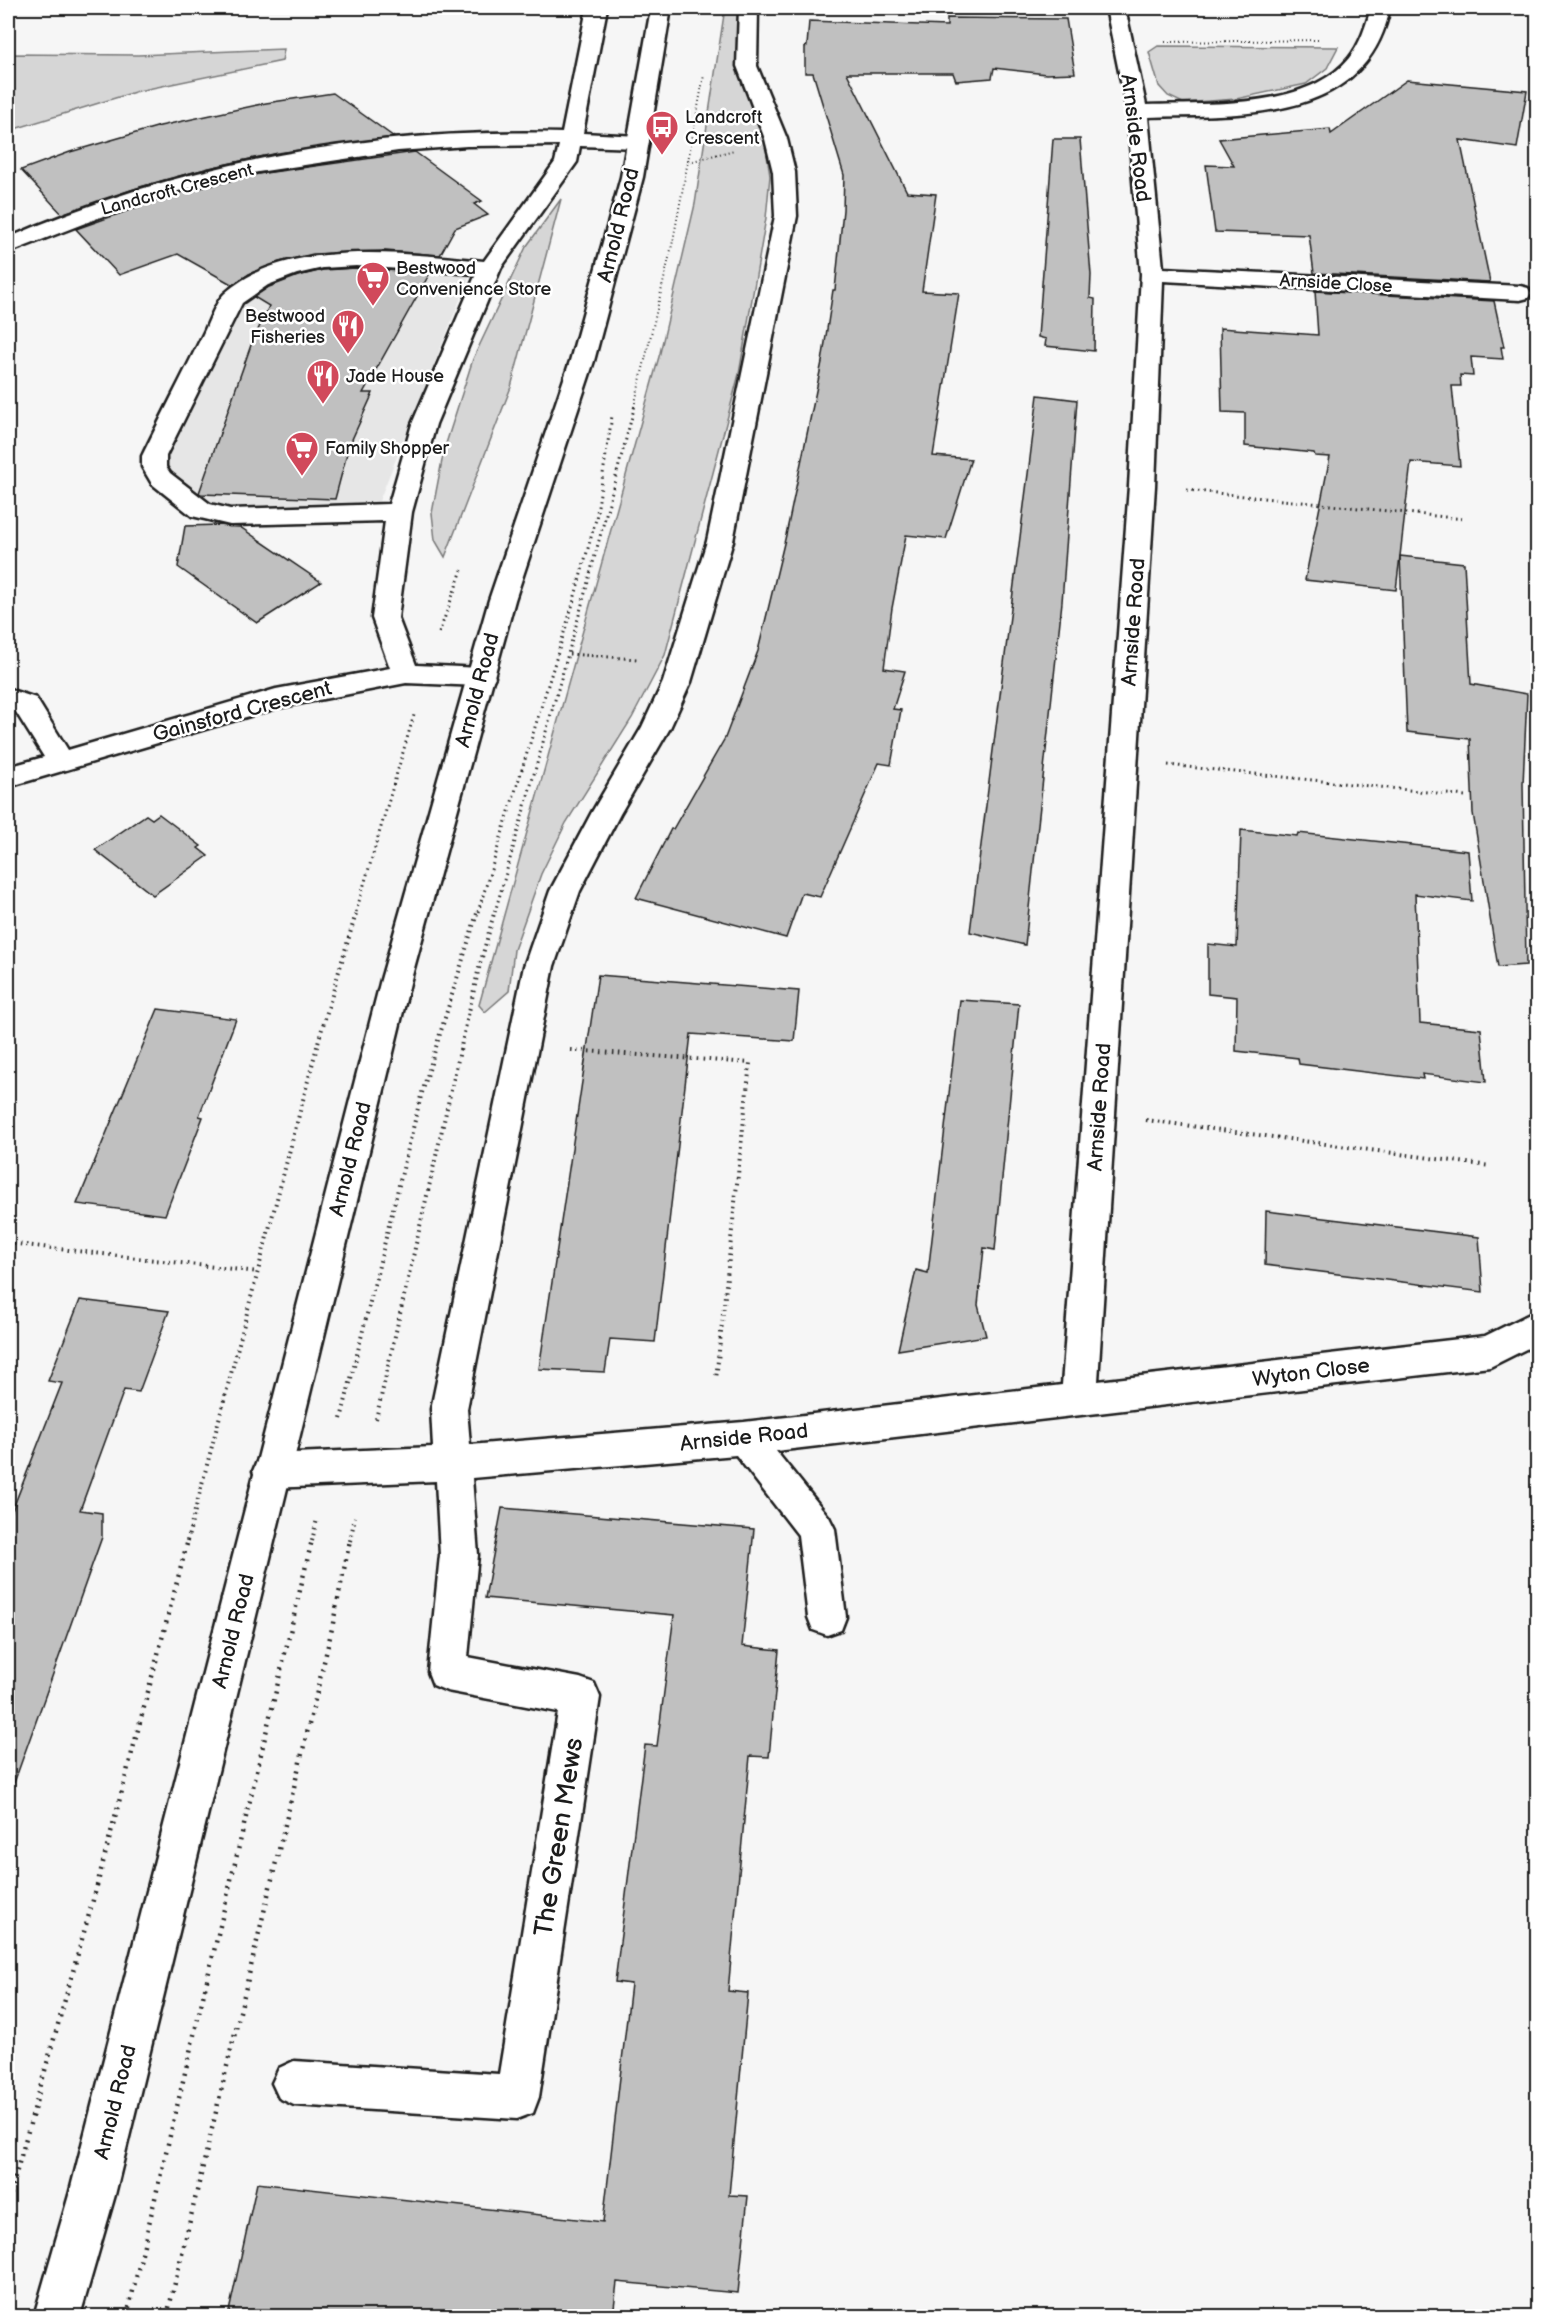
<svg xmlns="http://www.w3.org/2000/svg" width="1545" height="2324" viewBox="0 0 1545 2324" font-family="'Balsamiq Sans',sans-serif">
<rect width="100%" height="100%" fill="#f6f6f6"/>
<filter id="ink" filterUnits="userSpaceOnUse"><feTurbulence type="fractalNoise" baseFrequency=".0167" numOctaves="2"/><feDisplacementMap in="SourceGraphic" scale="12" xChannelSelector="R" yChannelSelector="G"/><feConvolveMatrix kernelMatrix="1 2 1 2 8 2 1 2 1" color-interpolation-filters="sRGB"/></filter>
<g filter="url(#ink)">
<polygon fill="#e6e6e6" points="344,251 476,260 371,521 222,525 190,516 153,484 141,463 225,293 267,263"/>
<g fill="#d6d6d6" stroke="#797979" stroke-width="1.5">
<polygon points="725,8 743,8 740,67 765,142 770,176 766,218 739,374 665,655 632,718 566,823 541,874 514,950 509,991 485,1012 479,1005 660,353 695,204"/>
<polygon points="1158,46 1338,47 1327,68 1306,84 1236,99 1183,103 1168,96 1159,86 1149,52"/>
<polygon points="284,49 282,61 138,91 8,131 8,54 138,55"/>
<polygon points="561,199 511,387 445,557 435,540 432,513 444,450 473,359 526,247"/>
</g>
<g fill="#c0c0c0" stroke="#1c1c1c" stroke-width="1.5">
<polygon points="947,18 1066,19 1075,73 1046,74 994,68 992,78 956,81 953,73 847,73 907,192 936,194 922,291 959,293 933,456 971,459 946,539 906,535 892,608 884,668 905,671 893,709 901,710 891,765 879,763 820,897 802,893 786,938 636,898 671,829 673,829 725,738 758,651 786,535 822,362 833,290 835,290 843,210 844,175 813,73 805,73 805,47 807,46 809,21 947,26"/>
<polygon points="1407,80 1527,91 1517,148 1460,140 1490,282 1314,273 1309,235 1215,232 1206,165 1234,166 1219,139 1330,129 1331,134"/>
<polygon points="333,93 394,137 278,153 209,168 140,187 62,214 21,170 70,152 160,126 266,103"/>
<polygon points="1053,139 1080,139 1091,275 1090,298 1095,299 1094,351 1045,346 1046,339 1038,337"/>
<polygon points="415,152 482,201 474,204 488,215 455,228 440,255 385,251 313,254 279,262 249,274 233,285 178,254 119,275 76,229 175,194 258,174"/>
<polygon points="356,268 430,273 363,393 373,393 349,446 335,499 201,494 199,493 251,345 269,306 254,297 269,287 298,276 323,270"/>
<polygon points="1315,291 1494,301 1504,347 1501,347 1503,359 1471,357 1473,376 1460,375 1461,386 1452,386 1460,466 1411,462 1396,590 1305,580 1330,457 1315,456 1314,453 1245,446 1245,413 1222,412 1220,328 1318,335"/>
<polygon points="1038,395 1077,400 1062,602 1025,945 970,932"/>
<polygon points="219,525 240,527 321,582 257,623 178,567 185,526"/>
<polygon points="1400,556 1464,563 1471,684 1527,694 1523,784 1526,965 1498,967 1473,813 1470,739 1407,732"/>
<polygon points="159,814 201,846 198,848 208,856 153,895 95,850 146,815 152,819"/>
<polygon points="1241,830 1297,836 1298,833 1468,851 1472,901 1415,894 1420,1023 1481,1029 1486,1082 1422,1074 1423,1079 1299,1064 1298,1058 1236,1051 1237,997 1208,994 1208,944 1237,947"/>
<polygon points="598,975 799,991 794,1041 691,1034 655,1342 610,1339 605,1372 539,1369"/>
<polygon points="960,1000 1019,1004 995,1250 984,1248 978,1305 986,1336 898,1350 916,1270 928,1273"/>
<polygon points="158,1009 236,1019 199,1116 203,1117 165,1215 77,1204"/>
<polygon points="1266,1211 1479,1237 1483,1292 1265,1265"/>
<polygon points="80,1300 169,1311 139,1392 124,1390 80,1510 102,1513 102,1537 14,1783 8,1782 8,1521 62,1383 48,1381"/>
<polygon points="502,1508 754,1529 742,1646 779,1650 769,1757 750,1756 728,1991 748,1993 729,2195 748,2196 738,2293 617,2282 613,2316 228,2316 257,2183 603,2222 631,1984 615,1982 645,1745 657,1746 674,1615 485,1598"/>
</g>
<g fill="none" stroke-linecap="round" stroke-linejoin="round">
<g stroke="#1c1c1c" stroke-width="5">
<g id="minor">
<path d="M587,8H607L583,133L638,136L645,138L649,142L645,146L638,148L580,146L577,162L501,268L436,424L412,512L398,618L416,665L481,668L491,670L495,677L491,684L481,686L406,683L277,708L8,787V767L44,757L16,712L8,708V689L36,698L68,750L276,689L390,668L372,618L385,521L230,525L192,516L152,484L142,467V456C162,415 183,375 203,334C209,322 215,303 224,294C285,237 408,254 484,261L555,162L559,145L467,146L398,151L258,172L174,192L129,206L8,253V238C181,162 372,128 562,133ZM356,266L476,274L412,424L389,504L230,509L210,504L170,473L166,467V456L242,303L268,285L297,274L323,268Z"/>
<path d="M739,8H758L757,66L787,139L795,172L797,216L733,541L691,682L670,728L620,814L580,891L554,966L467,1409L470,1445L744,1422L1062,1385L1129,486L1141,274L1127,111L1106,8H1125L1146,105C1207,103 1307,110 1349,58C1361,43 1366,25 1371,8H1390C1366,124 1241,114 1148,117L1163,268L1520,286L1528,288L1531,293L1528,298L1520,300L1163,281L1155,486L1098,1381L1485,1336L1538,1310V1343L1490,1367L776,1451L829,1517L835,1529L846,1617L841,1630L827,1635L813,1630L808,1617L798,1535L736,1455L472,1478L478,1555L468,1657L580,1678L594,1683L600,1697L539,2097L533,2113L517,2119L294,2105L279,2098L272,2083L279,2068L294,2061L499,2074L558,1712L447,1691L433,1685L428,1672L440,1555L436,1481L271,1488L258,1483L253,1471L258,1459L271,1454L433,1447L431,1409L524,966L550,891L592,812L642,727L663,682L707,541L775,216L773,172L765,139L737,66Z"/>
</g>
</g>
<g stroke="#1c1c1c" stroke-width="5">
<polygon id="major" points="651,8 671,8 643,177 594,361 515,600 410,983 115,2195 80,2316 34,2316 69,2195 380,983 489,600 570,361 621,177"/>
</g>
<g stroke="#1c1c1c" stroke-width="2" stroke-dasharray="1 3" stroke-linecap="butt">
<polyline points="1165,42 1319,40"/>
<polyline points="689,162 734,150"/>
<polyline points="634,407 673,241 704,75"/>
</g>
<g stroke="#1c1c1c" stroke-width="3" stroke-dasharray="1.5 4" stroke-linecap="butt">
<polyline points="1187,490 1464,519"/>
<polyline points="439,633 462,570"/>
<polyline points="569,654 637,659"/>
<polyline points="1168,765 1466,796"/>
<polyline points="356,912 414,715"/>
<polyline points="478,912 572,607 596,519 612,416"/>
<polyline points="495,912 581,608 635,405"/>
</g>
<g stroke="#1c1c1c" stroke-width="4" stroke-dasharray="1.5 4.5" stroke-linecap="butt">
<polyline points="571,1050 750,1063 716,1379"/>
<polyline points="1146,1120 1490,1166"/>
<polyline points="8,1243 258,1272"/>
<polyline points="341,1419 421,1096 478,910"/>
<polyline points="376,1419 478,972 495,910"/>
<polyline points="187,1541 319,1039 357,910"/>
<polyline points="312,1541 317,1519"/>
<polyline points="350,1541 355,1517"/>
</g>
<g stroke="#1c1c1c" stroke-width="4.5" stroke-dasharray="2 6" stroke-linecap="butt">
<polyline points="8,2202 95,1893 188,1540"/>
<polyline points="127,2316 312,1540"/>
<polyline points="167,2316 331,1633 350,1540"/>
</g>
<use href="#minor" fill="#fff" fill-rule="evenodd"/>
<use href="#major" fill="#fff" fill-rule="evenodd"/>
</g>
</g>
<defs>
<g id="bus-pin" transform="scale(1.725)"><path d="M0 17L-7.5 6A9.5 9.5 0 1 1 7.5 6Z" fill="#d1495b" stroke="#fff"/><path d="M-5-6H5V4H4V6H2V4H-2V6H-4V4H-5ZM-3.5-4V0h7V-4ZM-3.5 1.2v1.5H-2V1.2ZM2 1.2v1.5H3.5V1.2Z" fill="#fff"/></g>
<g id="supermarket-pin" transform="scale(1.725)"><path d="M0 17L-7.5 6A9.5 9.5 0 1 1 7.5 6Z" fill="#d1495b" stroke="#fff"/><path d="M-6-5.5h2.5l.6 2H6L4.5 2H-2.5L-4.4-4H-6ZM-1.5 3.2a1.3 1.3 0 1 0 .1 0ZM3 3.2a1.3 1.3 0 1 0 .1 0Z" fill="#fff"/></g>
<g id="restaurant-pin" transform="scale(1.725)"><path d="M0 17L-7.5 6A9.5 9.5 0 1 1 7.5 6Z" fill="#d1495b" stroke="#fff"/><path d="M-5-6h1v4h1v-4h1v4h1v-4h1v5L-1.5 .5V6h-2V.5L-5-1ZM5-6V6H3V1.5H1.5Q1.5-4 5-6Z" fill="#fff"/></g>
</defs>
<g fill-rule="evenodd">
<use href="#bus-pin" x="662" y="127"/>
<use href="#supermarket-pin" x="373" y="278"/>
<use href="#restaurant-pin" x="348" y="326"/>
<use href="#restaurant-pin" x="323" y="376"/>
<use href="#supermarket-pin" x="302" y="448"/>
</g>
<g text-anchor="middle" stroke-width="5" stroke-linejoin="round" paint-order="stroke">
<g font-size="18" fill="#1c1c1c" stroke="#fff" text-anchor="start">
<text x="685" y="123">Landcroft<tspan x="685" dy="21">Crescent</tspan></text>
<text x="396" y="274">Bestwood<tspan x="396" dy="21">Convenience Store</tspan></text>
<text x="325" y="322" text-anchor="end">Bestwood<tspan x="325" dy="21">Fisheries</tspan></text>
<text x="346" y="382">Jade House</text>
<text x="325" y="454">Family Shopper</text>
</g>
<g font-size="18" fill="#1c1c1c" stroke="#fff">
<text transform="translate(177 189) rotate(-15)" y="6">Landcroft Crescent</text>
<text transform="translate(1336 283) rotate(3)" y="6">Arnside Close</text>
</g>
<g font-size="21" fill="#1c1c1c" stroke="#fff">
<text transform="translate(1136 138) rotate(83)" y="7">Arnside Road</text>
<text transform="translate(618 225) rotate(-76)" y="7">Arnold Road</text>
<text transform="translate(1133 622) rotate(-86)" y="7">Arnside Road</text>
<text transform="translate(477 690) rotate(-75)" y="7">Arnold Road</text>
<text transform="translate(242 711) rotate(-15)" y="7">Gainsford Crescent</text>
<text transform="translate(1099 1107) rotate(-86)" y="7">Arnside Road</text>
<text transform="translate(350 1159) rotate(-76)" y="7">Arnold Road</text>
<text transform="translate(1311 1372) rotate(-7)" y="7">Wyton Close</text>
<text transform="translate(744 1437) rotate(-6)" y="7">Arnside Road</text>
<text transform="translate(233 1631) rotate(-76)" y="7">Arnold Road</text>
<text transform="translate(115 2102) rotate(-76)" y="7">Arnold Road</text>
</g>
<g font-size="26" fill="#1c1c1c" stroke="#fff">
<text transform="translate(558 1837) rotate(-81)" y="9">The Green Mews</text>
</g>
</g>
<rect width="1545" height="2324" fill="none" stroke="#fff" stroke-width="30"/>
<rect x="15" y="15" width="1515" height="2294" fill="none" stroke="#1c1c1c" stroke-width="2" filter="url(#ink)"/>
</svg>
